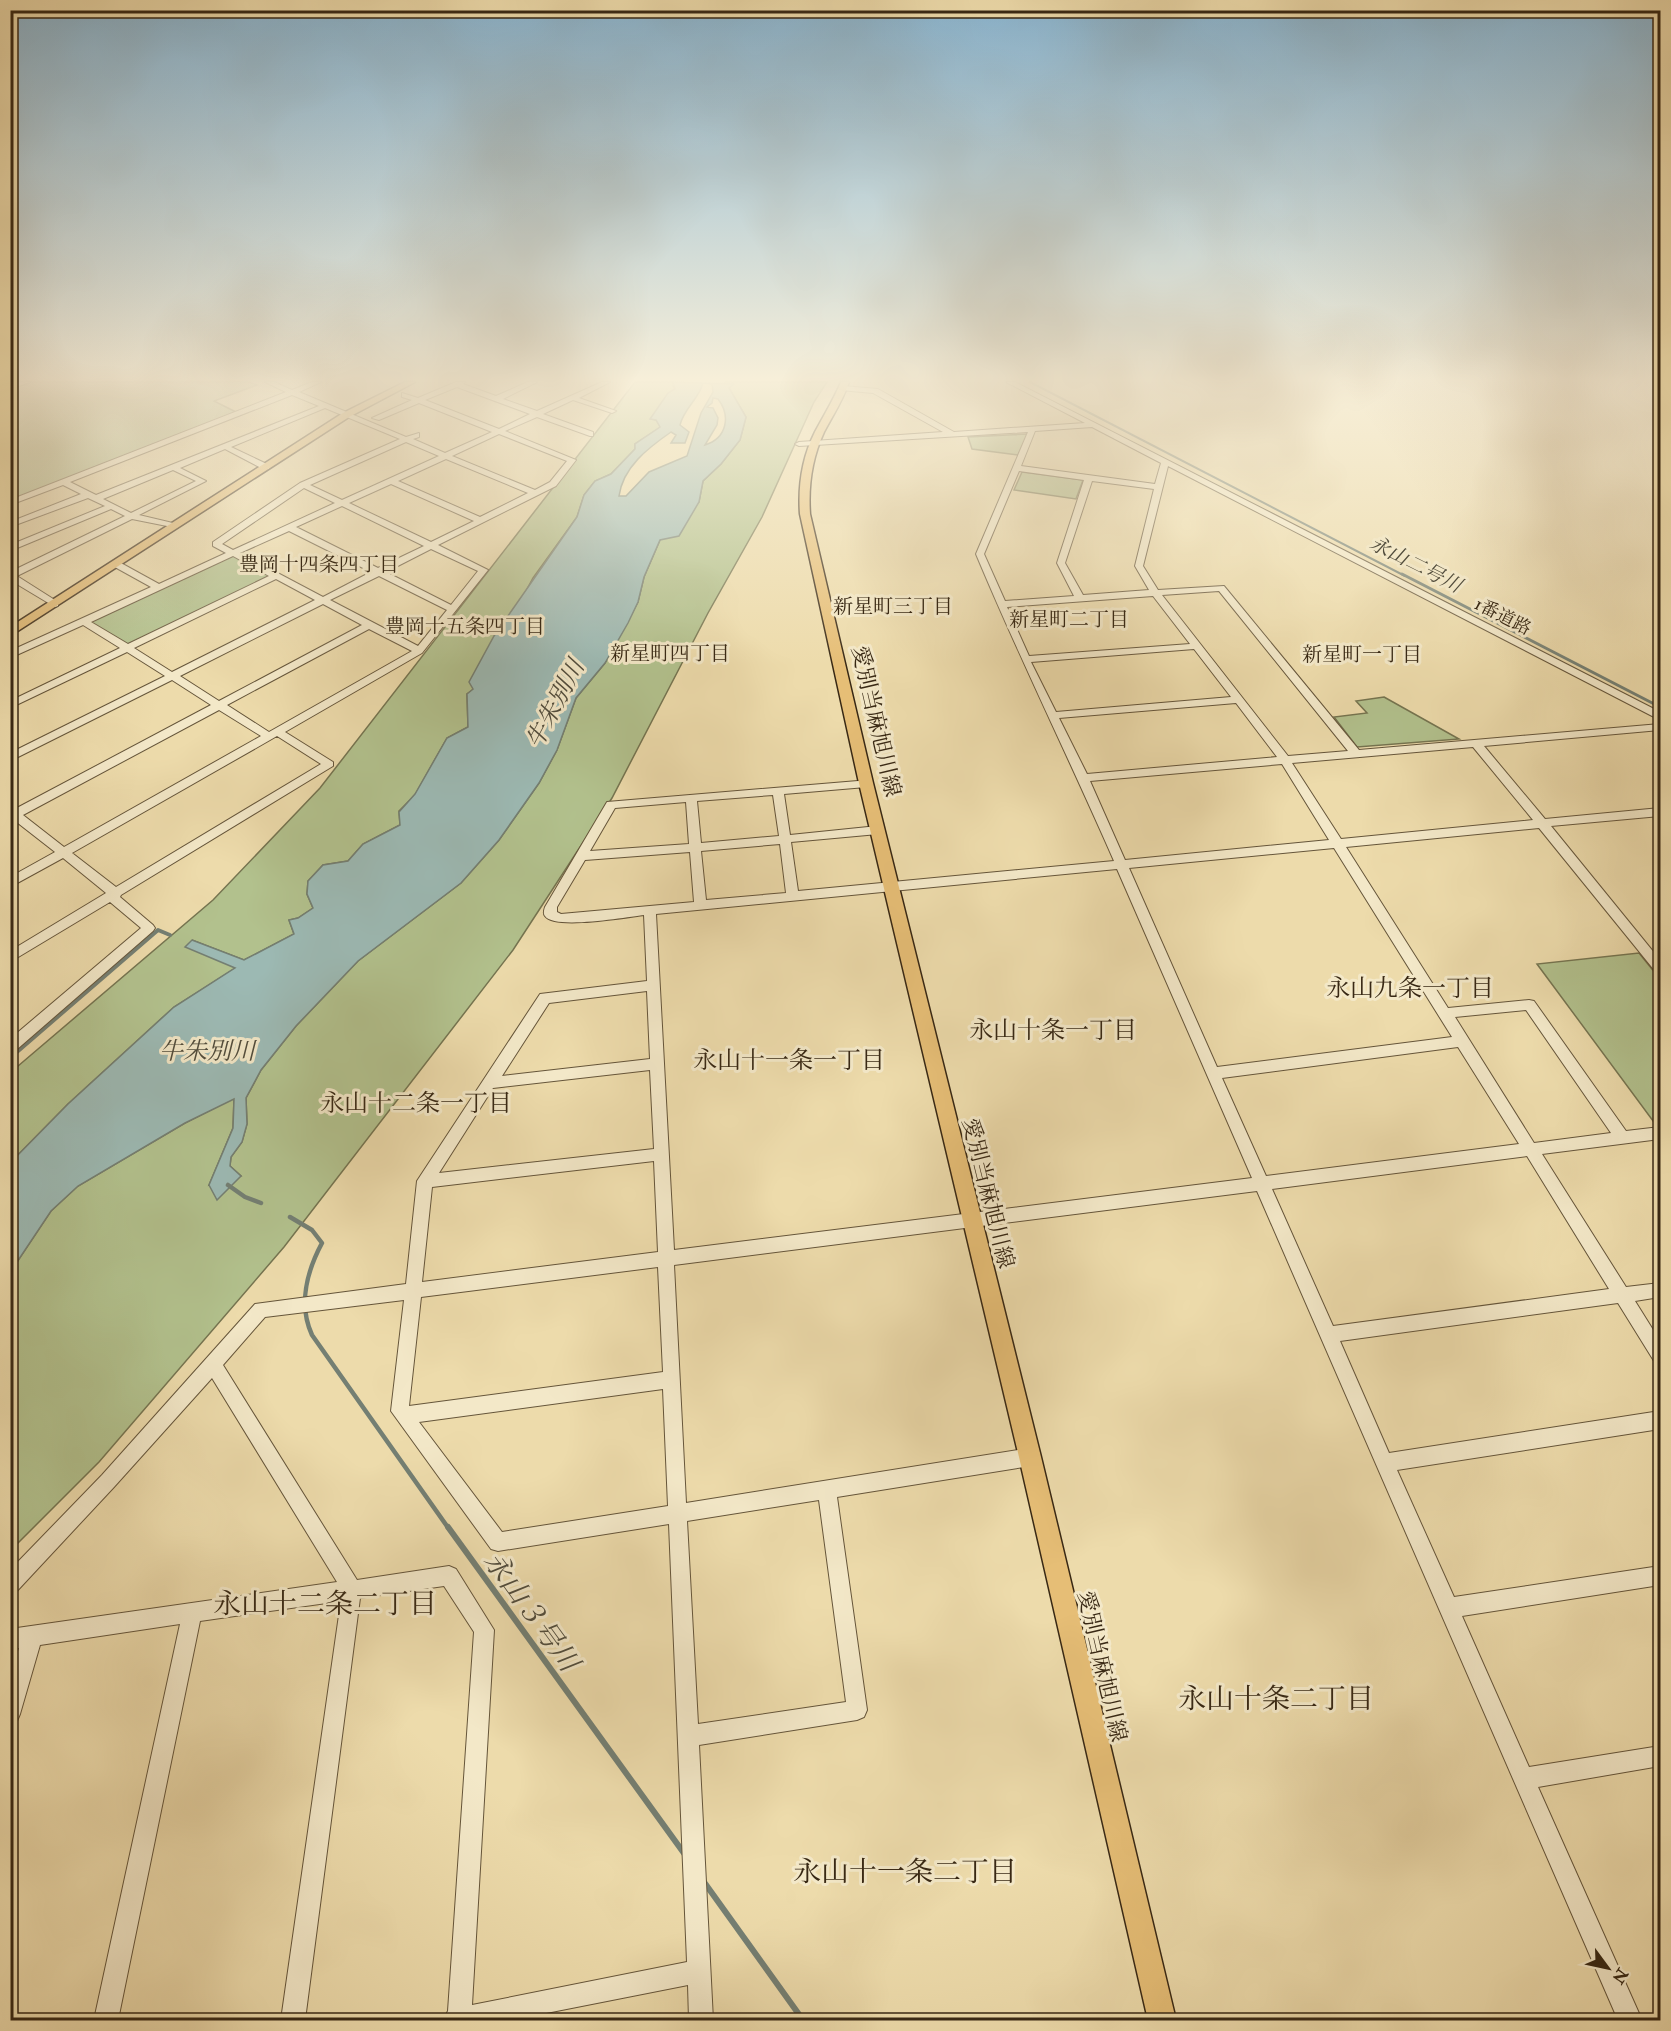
<svg xmlns="http://www.w3.org/2000/svg" width="1671" height="2031" viewBox="0 0 1671 2031" font-family="'IM FELL Double Pica','Noto Serif JP',serif">
<rect width="100%" height="100%" fill="#eddbab"/>
<filter id="stains"><feTurbulence type="fractalNoise" baseFrequency=".00333" numOctaves="4"/><feColorMatrix values="0 0 0 0 .2 0 0 0 0 .09 0 0 0 0 .02 0 0 0 .5 -.17"/></filter>
<radialGradient id="worn" r=".72"><stop offset=".6" stop-color="#630" stop-opacity="0"/><stop offset="1" stop-color="#630" stop-opacity=".3"/></radialGradient>
<g fill="#b2c18d" stroke="#757450" stroke-width="1.5">
<polygon points="31,382 249,382 257,385 214,401 236,412 11,500 11,389"/>
<polygon points="635,382 673,382 673,386 675,388 651,419 656,420 661,427 635,444 635,449 611,474 595,481 584,495 577,517 533,578 474,689 467,694 468,727 447,738 415,795 399,811 400,825 363,844 348,861 323,865 308,881 307,894 313,908 298,918 289,920 294,934 244,960 192,940 236,968 174,1007 68,1104 11,1162 11,1072 213,900 320,788"/>
<polygon points="725,382 827,382 814,402 762,517 708,613 612,798 513,950 284,1247 99,1462 11,1550 11,1271 51,1211 78,1186 185,1123 234,1098 233,1128 209,1185 241,1176 230,1166 231,1157 242,1142 247,1124 246,1098 261,1070 296,1026 358,961 461,883 499,840 539,783 557,750 576,698 605,663 638,602 644,577 660,540 699,502 703,481 721,464 740,440 746,417 729,388 733,384 725,384"/>
<polygon points="1028,434 1018,455 972,449 968,437"/>
<polygon points="1022,472 1083,480 1076,499 1014,490"/>
<polygon points="234,554 276,576 128,648 85,622"/>
<polygon points="1384,697 1459,739 1357,747 1334,717 1367,713 1356,701"/>
<polygon points="1639,953 1660,979 1659,1129 1537,964"/>
</g>
<path fill="#9cb9b3" stroke="#747f73" stroke-width="1.5" fill-rule="evenodd" d="M673,382L734,384L729,388L746,417L740,440L721,464L703,481L699,502L679,536L660,540L644,577L638,602L628,623L605,663L576,698L557,750L539,783L499,840L461,883L358,961L296,1026L261,1070L246,1098L247,1124L242,1142L231,1157L230,1166L241,1176L217,1200L209,1185L233,1128L234,1099L185,1123L78,1186L51,1211L11,1271V1162L68,1104L174,1007L235,968L185,947L192,940L244,960L294,934L289,920L298,918L313,908L307,894L308,881L323,865L348,861L363,844L400,825L399,812L415,794L447,738L468,727L467,694L473,689L469,682L494,636L577,517L584,495L595,481L611,474L635,449V444L660,427L656,420L650,419L668,393L675,389ZM703,383L712,384L713,392L701,413L687,456L649,472L626,496H619C623,467 648,448 671,432L676,435L671,443H685L689,432L680,425C684,408 699,399 703,383ZM713,398L718,399C731,416 727,438 705,445L717,425L718,418L713,408L707,407L712,403Z"/>
<g fill="none" stroke-linecap="round" stroke-linejoin="round">
<polyline stroke="#747f73" stroke-width="2" points="1030,382 1405,576"/>
<polyline stroke="#747f73" stroke-width="3" points="1402,574 1660,707"/>
<polyline stroke="#747f73" stroke-width="4" points="10,1058 158,930 170,935"/>
<g stroke="#747f73" stroke-width="4.5">
<polyline points="228,1185 245,1197 261,1203"/>
<path d="M290,1217L312,1230L322,1243C307,1271 298,1305 312,1335L449,1529"/>
</g>
<g stroke="#747f73" stroke-width="6">
<polyline points="448,1527 686,1856"/>
<polyline points="704,1882 803,2020"/>
</g>
<g stroke="#65553a" stroke-width="2">
<g id="minor">
<polygon points="19,382 30,382 10,389 10,385"/>
<path d="M265,382H274L292,390L312,382H321L299,392L406,437L419,433V437L413,439L445,453L492,432L419,403L379,420L372,418L412,400L402,397V393L418,398L456,382H465L463,384L496,396L528,382H537L503,399L537,411L602,382H610L579,398L616,411L612,413L573,400L543,414L593,432V436H590L537,417L505,431L576,460L556,486L438,545L488,570L422,653L285,732L333,762V766L121,895L120,897L153,925L155,928L153,931L15,1051L10,1052V1039L141,928L110,902L10,962V951L106,893L63,858L10,887V877L55,852L14,820L10,821V807L15,809L211,705L172,680L10,761V753L165,676L127,652L10,708V701L120,648L83,625L10,658V651L151,587L113,566V562H119L159,584L226,553L213,546V542L300,483L400,439L325,408L231,447L269,465V469H263L225,449L180,468L206,481L139,515L177,524V528L132,519L17,576L58,602V606L55,607L10,580V572L125,516L111,509L10,551V545L105,506L88,498L10,527V522L81,494L63,485L10,505V500L286,392ZM457,387L530,414L499,429L425,400ZM292,395L319,406L96,495L70,482ZM499,434L567,461L550,482L535,490L452,456ZM406,442L439,456L342,500L310,485ZM446,459L528,493L480,517L398,481ZM173,470L196,481L131,513L103,499ZM391,484L474,521L431,542L349,503ZM304,488L335,503L233,550L222,544ZM342,506L424,546L378,568L296,527ZM289,531L371,572L323,597L240,553ZM431,549L478,571L451,605L386,572ZM233,556L269,576L128,644L91,622ZM379,576L447,610L418,646L330,600ZM276,579L315,600L172,672L134,648ZM323,604L362,625L219,701L180,676ZM369,629L412,651L269,732L227,705ZM219,710L261,736L64,847L23,815ZM277,736L321,764L116,887L72,853Z"/>
<path d="M1006,382H1015L1660,712V719L1656,718L1168,466L1143,566L1158,590L1224,586L1359,750L1660,724V730L1484,746L1545,819L1660,808V816L1551,826L1660,960V973L1655,971L1539,828L1346,847L1448,1008L1529,1000L1534,1001L1626,1131L1660,1127V1139L1542,1154L1626,1287L1660,1283V1297L1635,1301L1660,1341V1363L1654,1361L1618,1303L1340,1341L1389,1453L1660,1411V1429L1397,1470L1454,1597L1660,1566V1585L1462,1616L1529,1767L1660,1746V1766L1538,1787L1642,2020H1618L1257,1191L674,1265L686,1503L1030,1448L1036,1451L1039,1457L1036,1463L1030,1466L837,1497L867,1710L864,1717L857,1720L699,1745L713,2020H689L688,1985L511,2020H443L448,2011L474,1632L444,1586L360,1598L305,2020H281L341,1601L200,1621L118,2020H94L180,1624L40,1645L20,1714L17,1721L10,1724V1677L19,1648L10,1649V1629L337,1582L212,1378L114,1487L17,1591L10,1593V1570L102,1475L255,1304L406,1284L417,1181L540,994L647,981L644,915C627,917 554,930 545,916C543,914 544,910 545,907L607,802L870,780V786L866,787L784,794L790,835L878,826L884,830L878,834L791,842L798,891L1114,861C1069,758 1019,657 976,554L1028,432L799,446L795,444L799,442L943,432L873,393L840,390L839,388L843,386L878,389L954,432L1085,423ZM1092,427L1161,463L1155,484L1021,466L1035,431ZM1019,471L1084,480L1057,563L1074,596L1005,601L984,554ZM1092,481L1154,489L1135,566L1149,590L1083,595L1065,563ZM1219,591L1348,751L1288,756L1162,595ZM1153,596L1190,644L1029,656L1007,607ZM1194,649L1231,697L1056,712L1031,662ZM1236,703L1277,757L1087,774L1059,718ZM1473,747L1533,820L1341,839L1292,763ZM1282,764L1329,840L1125,860L1090,781ZM773,795L779,836L701,843L697,801ZM686,802L689,844L590,851L615,808ZM780,844L786,893L706,900L701,851ZM1334,848L1452,1037L1217,1067L1129,868ZM690,852L694,902L561,914L557,912V907L585,860ZM1117,869L1252,1178L674,1250L656,914ZM647,991L650,1059L502,1076L549,1003ZM1526,1010L1611,1133L1534,1143L1455,1017ZM1458,1047L1519,1144L1266,1176L1222,1078ZM650,1070L654,1149L439,1173L493,1088ZM1527,1156L1609,1289L1333,1326L1272,1189ZM654,1161L658,1252L422,1282L432,1187ZM658,1267L663,1372L409,1406L421,1297ZM404,1300L391,1411L491,1549L498,1551L669,1524L687,1962L472,2005L494,1630L456,1569L449,1566L357,1580L223,1365L265,1317ZM663,1389L668,1506L502,1532L419,1422ZM819,1500L846,1702L698,1724L687,1521Z"/>
</g>
</g>
<g stroke="#382814" stroke-width="3">
<g id="major">
<polygon points="405,382 415,382 349,417 10,636 10,627 343,413"/>
<path d="M841,382H849C843,400 833,415 824,432C812,458 808,486 810,514L873,783L1041,1457L1176,2020H1148L1019,1457L859,783L800,514C798,486 802,458 815,432C824,415 834,399 841,382Z"/>
</g>
</g>
<use href="#minor" fill="#f3e8c8" fill-rule="evenodd"/>
<use href="#major" fill="#e6be76" fill-rule="evenodd"/>
</g>
<linearGradient id="sky" x2="0" y2="1"><stop stop-color="#89b6d3"/><stop offset="0.57" stop-color="#f7efd9"/><stop offset="1" stop-color="#f7efd9" stop-opacity="0"/></linearGradient>
<rect width="1671" height="666" fill="url(#sky)"/>
<g text-anchor="middle" stroke-width="6" stroke-linejoin="round" paint-order="stroke">
<g font-size="18" fill="#382814" stroke="#f3e8c8">
<text transform="translate(1503 616) rotate(27)" y="6">1番道路</text>
</g>
<g font-size="20" fill="#382814" stroke="#f3e8c8">
<text x="319" y="571">豊岡十四条四丁目</text>
<text x="893" y="613">新星町三丁目</text>
<text x="1069" y="626">新星町二丁目</text>
<text x="465" y="633">豊岡十五条四丁目</text>
<text x="670" y="660">新星町四丁目</text>
<text x="1362" y="661">新星町一丁目</text>
</g>
<g font-size="20" font-style="italic" fill="#514c3c" stroke="#f3e8c8">
<text transform="translate(1416 564) rotate(27)" y="7">永山二号川</text>
</g>
<g font-size="22" fill="#382814" stroke="#f3e8c8">
<text transform="translate(877 721) rotate(77)" y="8">愛別当麻旭川線</text>
<text transform="translate(989 1193) rotate(76)" y="8">愛別当麻旭川線</text>
<text transform="translate(1103 1666) rotate(77)" y="8">愛別当麻旭川線</text>
</g>
<g font-size="24" font-style="italic" fill="#514c3c" stroke="#f3e8c8">
<text transform="translate(555 704) rotate(-62)" y="8">牛朱別川</text>
<text x="207" y="1059">牛朱別川</text>
</g>
<g font-size="24" fill="#382814" stroke="#f3e8c8">
<text x="1410" y="996">永山九条一丁目</text>
<text x="1053" y="1038">永山十条一丁目</text>
<text x="789" y="1068">永山十一条一丁目</text>
<text x="416" y="1111">永山十二条一丁目</text>
</g>
<g font-size="28" fill="#382814" stroke="#f3e8c8">
<text x="325" y="1613">永山十二条二丁目</text>
<text x="1276" y="1708">永山十条二丁目</text>
<text x="905" y="1881">永山十一条二丁目</text>
</g>
<g font-size="28" font-style="italic" fill="#514c3c" stroke="#f3e8c8">
<text transform="translate(532 1611) rotate(54)" y="10">永山３号川</text>
</g>
</g>
<rect width="1671" height="2031" fill="none" stroke="#eddbab" stroke-width="36"/>
<rect x="12" y="12" width="1647" height="2007" fill="none" stroke="#382814" stroke-width="3"/>
<rect x="18" y="18" width="1635" height="1995" fill="none" stroke="#382814" stroke-width="1.5"/>
<g transform="translate(1608 1968) rotate(123)" stroke="#f3e8c8" stroke-width="4.5" paint-order="stroke">
<path d="M0-4.5L10 22L0 15L-10 22Z" fill="#382814"/>
<text y="-9" font-size="16" font-weight="bold" text-anchor="middle" fill="#382814">N</text>
</g>
<rect width="100%" height="100%" filter="url(#stains)"/>
<rect width="100%" height="100%" fill="url(#worn)"/>
</svg>
